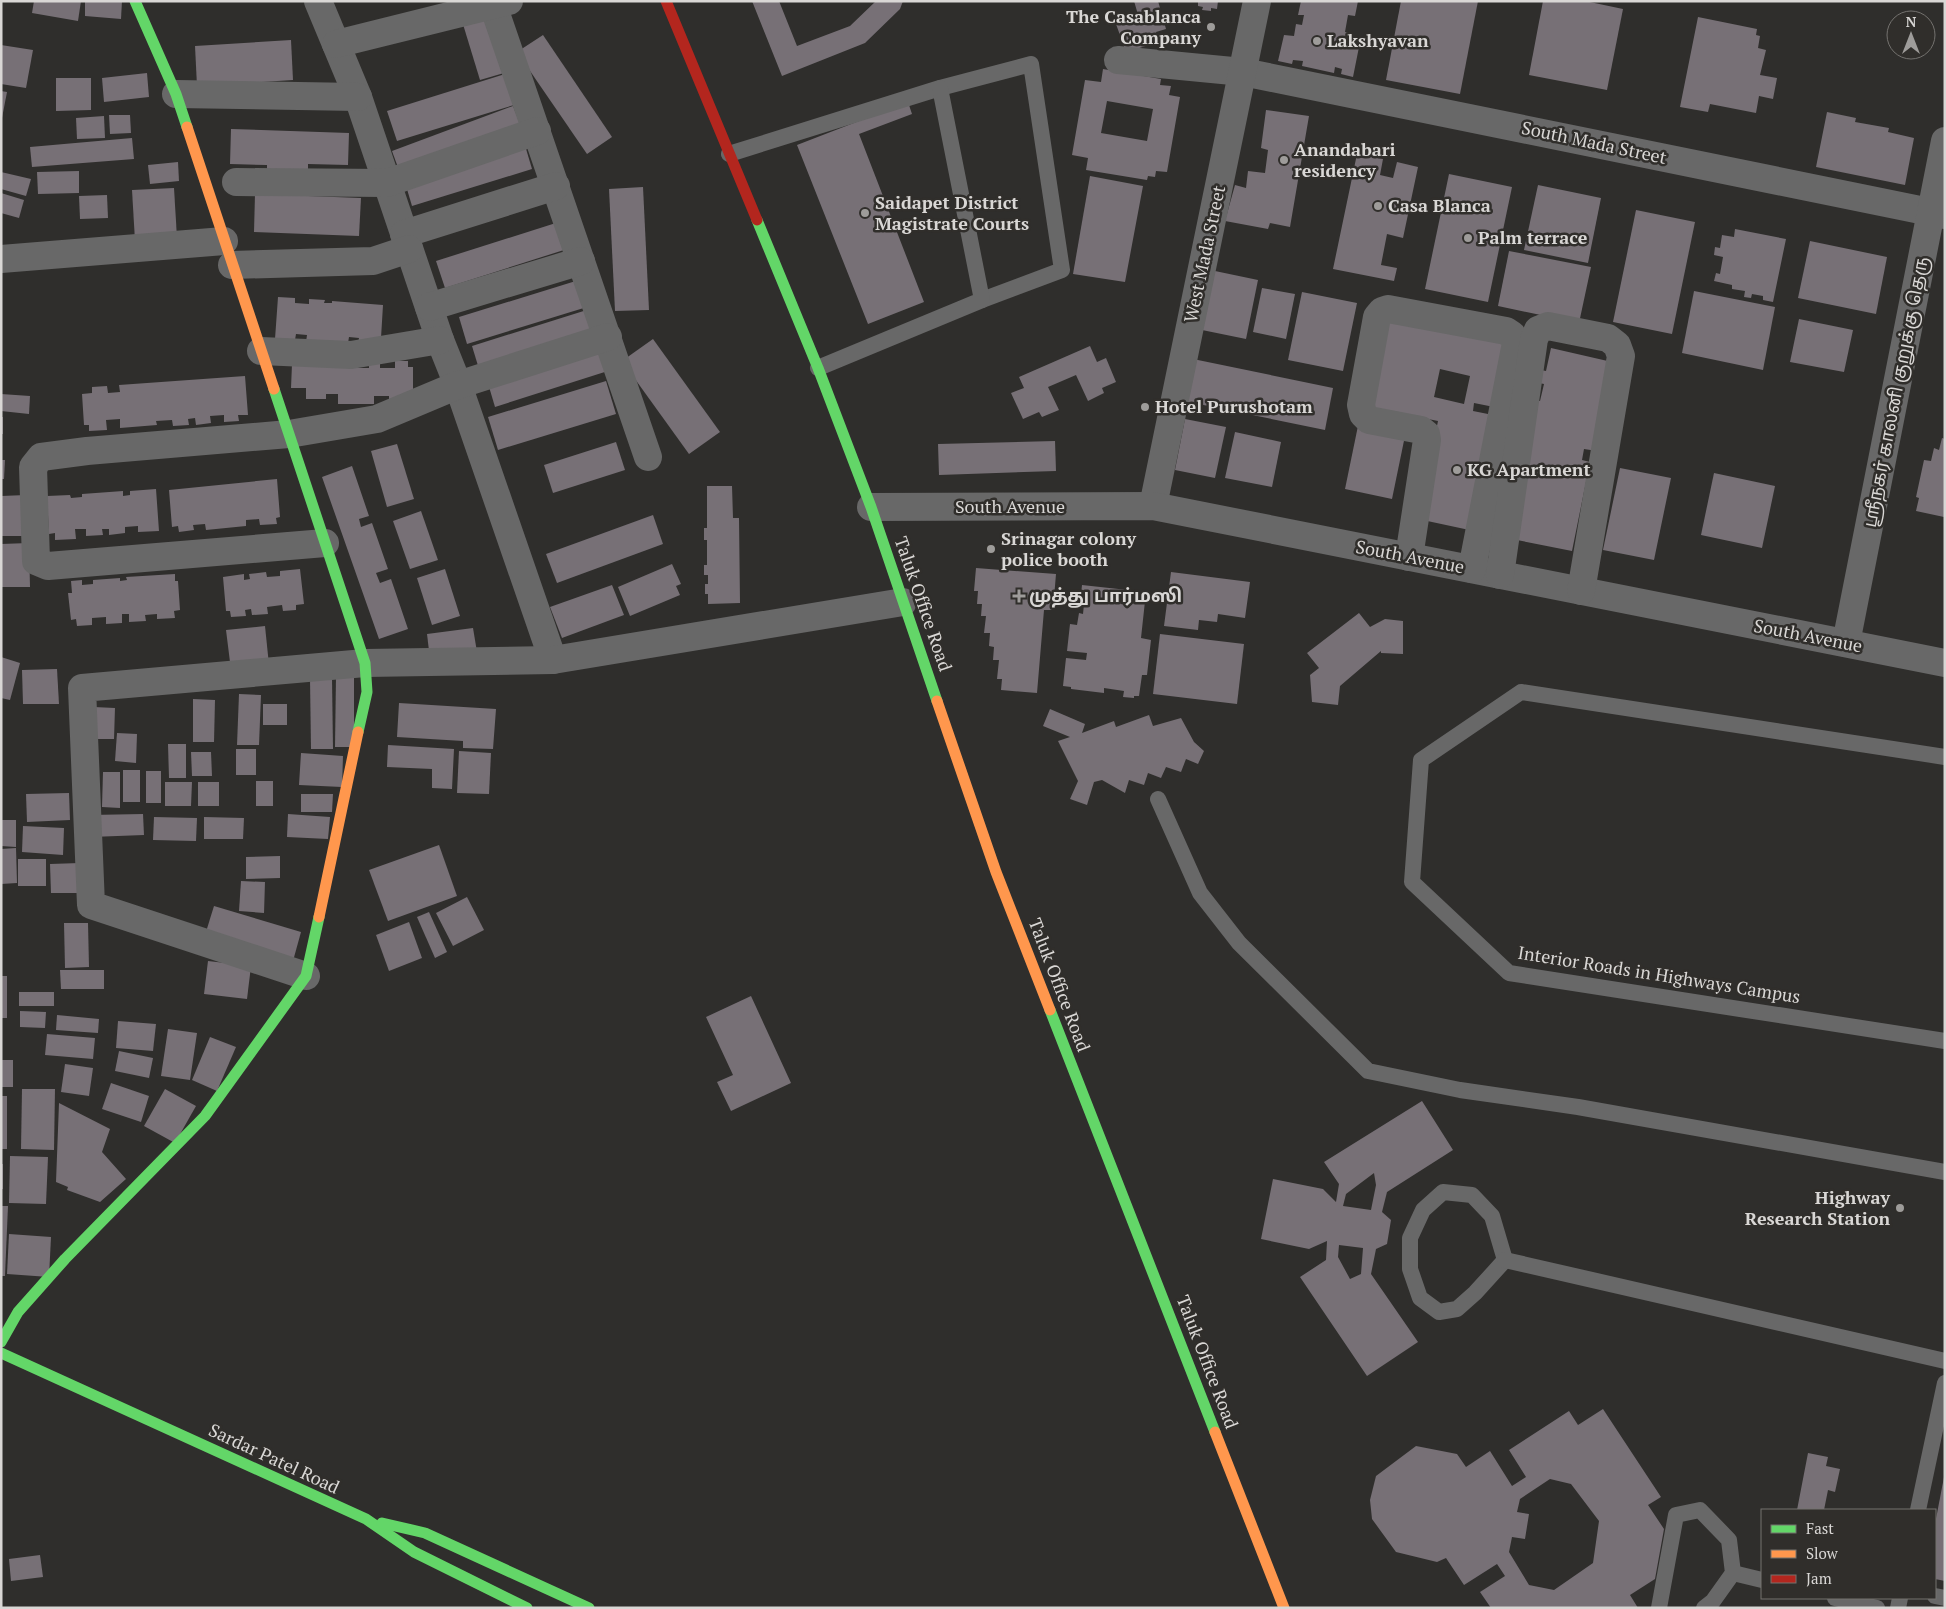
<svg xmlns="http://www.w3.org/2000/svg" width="1946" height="1609" viewBox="0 0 1946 1609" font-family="'PT Serif','Noto Sans Tamil',serif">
<rect width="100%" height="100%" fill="#2f2e2c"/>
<g fill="#777076" fill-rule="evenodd">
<polygon points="34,1 81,1 78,21 32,13"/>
<polygon points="85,1 122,1 121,19 85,16"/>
<polygon points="752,1 779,1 797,46 850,26 876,1 903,1 900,9 865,43 782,76"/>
<polygon points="1134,1 1158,1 1166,29 1156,32 1157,36 1148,38 1149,45 1126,52 1116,24 1139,18"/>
<polygon points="1198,1 1218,1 1217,9 1211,8 1211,11 1202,10 1203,7 1198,6"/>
<polygon points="1301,1 1358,1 1355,16 1348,15 1345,32 1353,34 1350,45 1359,47 1353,77 1341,74 1342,69 1335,67 1334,73 1302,66 1303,61 1293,60 1292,64 1278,61 1284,35 1294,36 1296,24 1302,25 1304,15 1298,15"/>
<polygon points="1401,1 1478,1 1460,94 1386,80"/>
<polygon points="1543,1 1585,1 1623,9 1607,90 1529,75"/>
<polygon points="487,14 504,73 480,80 462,21"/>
<polygon points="1698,17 1757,29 1756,35 1760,36 1758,48 1766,50 1760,75 1777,78 1773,99 1759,96 1756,113 1710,104 1708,112 1680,107"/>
<polygon points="543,35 612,137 587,154 517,52"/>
<polygon points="291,40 293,80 197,86 195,46"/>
<polygon points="1,45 33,50 26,88 1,84"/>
<path d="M1103,69L1161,79L1160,85L1171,86L1169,95L1180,97L1167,172L1156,171L1155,177L1148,176L1147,180L1086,170L1088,158L1072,155L1085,80L1101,82ZM1107,101L1153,109L1147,141L1101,133Z"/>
<polygon points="147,73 149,97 104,102 102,78"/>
<polygon points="505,74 514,105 397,141 387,111"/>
<polygon points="56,78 91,78 91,110 56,111"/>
<polygon points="1,91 7,92 2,118 1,118"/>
<polygon points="908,102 912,114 859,134 924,302 868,324 797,145"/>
<polygon points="513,106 522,129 400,173 392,151"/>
<polygon points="1266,110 1309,116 1290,227 1270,223 1268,229 1225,221 1235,185 1246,188 1248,171 1265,173 1268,150 1261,148"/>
<polygon points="1827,112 1856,118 1855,122 1889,128 1888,132 1914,138 1905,185 1816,167"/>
<polygon points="109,115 130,115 131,133 110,134"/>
<polygon points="104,116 105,138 77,139 76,118"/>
<polygon points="231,129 349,133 348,165 308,164 308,171 267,170 267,165 230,164"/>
<polygon points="132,138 134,159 32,167 30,147"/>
<polygon points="524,142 532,169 412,206 404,179"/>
<polygon points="1357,154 1383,159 1380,175 1393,178 1397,162 1418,167 1403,238 1387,234 1381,265 1397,268 1394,281 1333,269"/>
<polygon points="178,162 179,181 150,184 148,165"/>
<polygon points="79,171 79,193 38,194 37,172"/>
<polygon points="1,172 31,179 26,196 1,189"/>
<polygon points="1449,174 1512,187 1488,302 1425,289"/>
<polygon points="1090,176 1143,186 1125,282 1073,274"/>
<polygon points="1538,185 1601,198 1588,263 1524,250"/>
<polygon points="643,187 649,310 615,311 609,189"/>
<polygon points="174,188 177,238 135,241 132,190"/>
<polygon points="1,193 24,200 19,218 1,213"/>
<polygon points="255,194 361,198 359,236 254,232"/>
<polygon points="107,195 108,218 80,219 79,196"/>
<polygon points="1636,210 1695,222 1672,334 1613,322"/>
<polygon points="559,222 567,249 445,288 436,261"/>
<polygon points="1735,229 1786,239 1773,302 1763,300 1763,296 1752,294 1751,298 1744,297 1745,291 1732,289 1732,285 1714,281 1716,273 1720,274 1723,257 1714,255 1715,247 1720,248 1722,235 1734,237"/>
<polygon points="1810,241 1887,257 1876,314 1798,298"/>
<polygon points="1509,251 1591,267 1579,323 1498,306"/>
<polygon points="1215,271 1258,280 1246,339 1202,330"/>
<polygon points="579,280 587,307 467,344 459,317"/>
<polygon points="1262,288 1295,294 1286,339 1253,332"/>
<polygon points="1694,291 1775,307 1763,370 1682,353"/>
<polygon points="1302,292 1357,303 1343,371 1288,360"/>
<polygon points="278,297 295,298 295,303 309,304 309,299 325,300 324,303 332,303 332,301 383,305 381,338 358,343 359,338 349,337 348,343 306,342 307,335 296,334 295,340 275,339"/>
<polygon points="590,309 597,332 479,369 472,346"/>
<path d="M1387,316L1513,341L1499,408L1474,403L1473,411L1498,416L1474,531L1418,519L1438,421L1368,407ZM1440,369L1470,376L1464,404L1434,397Z"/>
<polygon points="1799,319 1853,330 1844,372 1790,362"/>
<polygon points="653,339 720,432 689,454 622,361"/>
<polygon points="602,342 611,370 495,407 487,380"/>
<polygon points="1090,346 1097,362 1106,358 1116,382 1102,388 1104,393 1088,401 1076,375 1048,387 1059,410 1042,417 1039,412 1023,419 1011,393 1024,388 1019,377"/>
<polygon points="1551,348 1612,362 1597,451 1584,449 1582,460 1590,462 1572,551 1512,539 1535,400 1540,401 1544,384 1539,383 1541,370 1546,371"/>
<polygon points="1193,359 1333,388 1325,430 1184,401"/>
<polygon points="358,360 358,368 369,368 369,361 380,361 380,368 395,368 395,361 408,361 408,367 413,367 413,397 389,404 389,396 374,396 374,404 338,404 338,394 326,394 326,399 306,399 306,388 291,388 292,364"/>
<polygon points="245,376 248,415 238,415 239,421 224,422 224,415 210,416 211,423 196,425 195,418 188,419 189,425 173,426 172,420 156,421 157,425 120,428 120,419 106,420 107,430 89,431 89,425 84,425 82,394 92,393 92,387 107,386 108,393 120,392 119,385"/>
<polygon points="606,381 616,414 498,450 488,417"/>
<polygon points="1,394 30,396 29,414 1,411"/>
<rect x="1" y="417" width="2" height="17"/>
<polygon points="1185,419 1226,427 1215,478 1175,470"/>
<polygon points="1359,421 1406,431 1392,499 1345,489"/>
<polygon points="1235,432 1281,442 1272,487 1225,478"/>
<polygon points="1942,438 1945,439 1944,517 1916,511 1919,498 1916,497 1924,460 1931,461 1934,448 1939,450"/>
<polygon points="1055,441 1056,471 939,475 938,444"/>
<polygon points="616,442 625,470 553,493 544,465"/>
<polygon points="397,444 414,499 387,507 371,451"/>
<polygon points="1,460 5,460 4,479 1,479"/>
<polygon points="352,466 369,516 359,519 361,527 372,523 388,569 376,573 380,583 391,579 408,629 379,639 322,477"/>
<polygon points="1620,468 1671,478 1654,560 1603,550"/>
<polygon points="1714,473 1775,486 1762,548 1701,535"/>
<polygon points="277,479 280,517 276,518 277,524 260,525 259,519 246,520 246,526 206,530 205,524 193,525 194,530 179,532 178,526 172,527 169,490"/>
<polygon points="707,486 732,486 733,518 739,518 740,603 708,604 708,594 705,594 705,584 708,584 708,575 704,575 704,565 707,565 707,540 704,540 704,528 707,528"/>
<polygon points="156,489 159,531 138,532 138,526 125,527 125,533 109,535 109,529 102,529 103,535 86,536 86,529 75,529 76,539 55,540 55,533 49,534 47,496 70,495 71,498 82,497 82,494 123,491 123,496 130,495 130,491"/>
<polygon points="26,495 27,536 1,536 1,496"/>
<polygon points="421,511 438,560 410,569 393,521"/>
<polygon points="653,515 663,544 557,583 546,554"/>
<polygon points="29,543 30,587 1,587 1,544"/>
<polygon points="672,564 681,584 676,586 680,595 630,616 618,587"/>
<polygon points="976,568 1056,574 1053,610 1044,610 1037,693 1001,690 1002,679 997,679 999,660 993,660 994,647 989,646 990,633 984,633 986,616 981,616 982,604 977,604 978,591 974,591"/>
<polygon points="300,569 304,604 296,605 296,610 283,611 282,605 267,607 268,614 252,615 251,609 245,610 246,616 231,617 230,611 226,611 223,577 244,574 244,580 250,579 249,574 266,572 267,577 280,576 280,571"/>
<polygon points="445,569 460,616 432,625 417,578"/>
<polygon points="1171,572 1250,582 1245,618 1218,614 1217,622 1199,620 1198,630 1164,626"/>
<polygon points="175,574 175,581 178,581 180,610 174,611 175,618 157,619 157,614 145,615 146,621 129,622 129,614 122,614 122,623 106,624 106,617 92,618 92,625 77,626 76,619 71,620 68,593 72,593 71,581 82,580 82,585 93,584 93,580 120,578 120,581 127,580 126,577"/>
<polygon points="612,585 624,615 562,638 550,607"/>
<polygon points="1082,585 1146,592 1141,638 1151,640 1147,675 1142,675 1139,696 1134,696 1134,698 1123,697 1124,691 1104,688 1104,693 1071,689 1071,687 1063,686 1066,658 1086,660 1087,653 1067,651 1070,624 1077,625 1079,613 1083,614 1084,604 1080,604"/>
<polygon points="1359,613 1370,627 1385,619 1403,621 1403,654 1381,653 1381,651 1340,686 1338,705 1312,702 1310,675 1319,668 1307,653"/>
<polygon points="265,626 269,665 231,670 226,630"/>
<polygon points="473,628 477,652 430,659 427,634"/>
<polygon points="1160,634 1244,644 1237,704 1153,694"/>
<polygon points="1,657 20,663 10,700 1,698"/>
<polygon points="57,669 59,704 23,704 22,670"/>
<polygon points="336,676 354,676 354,747 335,747"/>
<polygon points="332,678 333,749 311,749 310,679"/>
<polygon points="239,694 261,695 259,745 237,745"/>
<polygon points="193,699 215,700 214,742 193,742"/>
<polygon points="399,703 496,709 493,749 463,748 463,741 397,737"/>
<rect x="263" y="704" width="24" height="21"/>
<polygon points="94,707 115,708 114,739 92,739"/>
<polygon points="1050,709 1085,724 1082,733 1114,721 1116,727 1149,715 1153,726 1181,718 1194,742 1204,751 1198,764 1186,759 1181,772 1166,767 1161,778 1148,773 1144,785 1129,780 1125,793 1102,780 1094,782 1087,805 1070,799 1078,781 1058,741 1070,737 1043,726"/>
<polygon points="117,733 137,734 136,763 115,761"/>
<polygon points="168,744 186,744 186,778 169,778"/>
<polygon points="388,745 454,749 452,789 432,788 432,769 387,767"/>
<rect x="236" y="749" width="20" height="26"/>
<polygon points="459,751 491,753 489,794 457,793"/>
<polygon points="191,752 211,752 212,776 192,776"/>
<polygon points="301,753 343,756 342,787 299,785"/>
<rect x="123" y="770" width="17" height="32"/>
<rect x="146" y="771" width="15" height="32"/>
<polygon points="103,772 120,772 120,808 102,807"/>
<rect x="256" y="781" width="17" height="25"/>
<polygon points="165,782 192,782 191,806 165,806"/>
<rect x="198" y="782" width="21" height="24"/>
<polygon points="69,793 70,820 27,822 26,794"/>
<polygon points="301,794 333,794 332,812 301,812"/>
<polygon points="143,814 144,835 91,837 90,815"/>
<polygon points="288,814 330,817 328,839 287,837"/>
<polygon points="154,817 197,818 196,841 153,840"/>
<polygon points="204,817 244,818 243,839 204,839"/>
<polygon points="1,820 16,820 16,847 1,846"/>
<polygon points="23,826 64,828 63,855 22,852"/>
<polygon points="439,845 457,896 388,921 369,870"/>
<polygon points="16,848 17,883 1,884 1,849"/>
<polygon points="280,856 280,878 246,879 246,857"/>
<rect x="18" y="859" width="28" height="27"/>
<polygon points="80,863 81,893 51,893 50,864"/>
<polygon points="241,881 265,882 264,913 239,911"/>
<polygon points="467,897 484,930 453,946 436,913"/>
<polygon points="214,906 301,932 293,961 205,935"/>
<polygon points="429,912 447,952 435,958 417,917"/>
<polygon points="409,922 422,958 389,971 376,935"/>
<polygon points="64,923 88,923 89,967 65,968"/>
<polygon points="208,961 251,966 247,999 204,994"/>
<polygon points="60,970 104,970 104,989 61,989"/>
<rect x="1" y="976" width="6" height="42"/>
<rect x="19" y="992" width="35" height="14"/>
<polygon points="751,996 791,1083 731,1111 717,1082 733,1075 706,1017"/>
<polygon points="20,1011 46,1012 45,1028 20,1027"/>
<polygon points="57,1015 99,1019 98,1033 56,1030"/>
<polygon points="118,1021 156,1024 153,1051 116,1048"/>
<polygon points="168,1029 197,1033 190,1080 161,1076"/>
<polygon points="47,1034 95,1038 93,1059 45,1055"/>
<polygon points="210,1037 236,1047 217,1091 192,1080"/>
<polygon points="119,1051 153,1058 149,1078 115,1071"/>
<rect x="1" y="1060" width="12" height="27"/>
<polygon points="65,1064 93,1068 89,1096 61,1092"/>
<polygon points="111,1083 149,1096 141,1122 102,1109"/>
<polygon points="22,1089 55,1089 54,1150 21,1149"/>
<polygon points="165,1089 196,1106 175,1143 144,1126"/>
<rect x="1" y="1096" width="6" height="53"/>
<path d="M1422,1101L1453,1150L1387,1192L1382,1212L1391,1220L1387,1244L1376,1249L1371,1274L1418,1342L1367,1376L1300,1277L1326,1260L1327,1241L1309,1249L1261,1239L1273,1179L1323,1189L1336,1202L1339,1184L1324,1162ZM1374,1173L1376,1185L1371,1210L1343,1206L1346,1194ZM1339,1245L1363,1248L1361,1274L1350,1279L1338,1257Z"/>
<polygon points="59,1103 110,1129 102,1152 126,1179 100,1202 67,1190 68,1187 56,1182"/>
<polygon points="10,1156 48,1157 46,1204 9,1203"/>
<rect x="1" y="1164" width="2" height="25"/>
<polygon points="1,1206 8,1206 5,1276 1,1276"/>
<polygon points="9,1234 51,1237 49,1277 7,1274"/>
<path d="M1603,1409L1661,1497L1648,1505L1664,1529L1655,1579L1630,1595L1638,1608H1491L1480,1592L1505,1576L1497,1564L1464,1585L1446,1558L1437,1562L1396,1552L1372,1519L1370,1500L1376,1476L1416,1446L1457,1454L1466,1467L1490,1451L1512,1486L1526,1477L1509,1450L1569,1411L1578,1425ZM1550,1479L1571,1484L1599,1521L1593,1563L1554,1590L1529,1585L1509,1552L1512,1537L1525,1539L1529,1514L1517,1512L1520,1499Z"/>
<polygon points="1808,1453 1828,1457 1826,1466 1840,1469 1835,1492 1828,1490 1824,1510 1797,1510"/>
<polygon points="1944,1477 1945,1477 1945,1581 1935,1579 1935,1524"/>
<polygon points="40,1555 43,1577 11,1581 9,1559"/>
</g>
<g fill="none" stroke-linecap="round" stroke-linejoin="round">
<g stroke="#686868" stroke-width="16">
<polyline points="729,154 940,88 1031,64 1062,270 982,300"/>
<polyline points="818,368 982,300 940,88"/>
<polyline points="1945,757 1521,692 1421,760 1412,882 1509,973 1945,1041"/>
<polyline points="1158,799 1200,893 1239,943 1368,1071 1460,1090 1578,1107 1945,1172"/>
<polygon points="1443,1192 1472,1195 1492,1216 1505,1260 1475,1293 1457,1309 1439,1312 1420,1298 1410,1269 1410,1238 1423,1210"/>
<polyline points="1505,1260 1945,1361"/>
<polyline points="1918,1510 1945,1383"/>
<polyline points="1733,1573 1762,1580"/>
<polyline points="1935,1596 1945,1598"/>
<polyline points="1835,1598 1877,1608"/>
<polyline points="1659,1608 1676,1515 1700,1510 1729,1540 1733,1573 1713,1601 1704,1608"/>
<polyline points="1898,1608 1900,1598"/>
</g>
<g stroke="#686868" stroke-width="28">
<polyline points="318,1 358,97 440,340 458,385 553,660"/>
<polyline points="493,5 648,457"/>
<polyline points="336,44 509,1"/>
<polyline points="1118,60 1243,72 1945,215"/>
<polyline points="176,94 358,97"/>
<polyline points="236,182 387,183 537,131"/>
<polyline points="404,234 556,186"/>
<polyline points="1,259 224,241"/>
<polyline points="232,265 373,261 409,249"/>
<polyline points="429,307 581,261"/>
<polyline points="261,351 351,355 440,340"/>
<polyline points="1153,506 1257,1"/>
<polyline points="871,507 1153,506 1945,663"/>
<polyline points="325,543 48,566 36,561 33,467 41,457 87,451 289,434 377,419 458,385 608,337"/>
<polyline points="1409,557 1427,440 1426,434 1421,430 1369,420 1363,414 1361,405 1377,317 1382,311 1388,309 1506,331 1512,335 1516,343 1472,569"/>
<polyline points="1500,575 1534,339 1538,330 1548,326 1608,338 1617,345 1621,356 1581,591"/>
<polyline points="1846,643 1945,141"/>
<polyline points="306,976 91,905 82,688 365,663 553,660 903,602"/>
</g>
<g stroke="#63d668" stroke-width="11">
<polyline points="135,1 176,94 187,127"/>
<polyline points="757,220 818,368 871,507 937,701"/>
<polyline points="274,389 365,663 367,692 358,732"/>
<polyline points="1050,1010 1215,1432"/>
<polyline points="1,1342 18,1312 65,1259 205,1116 306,976 319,917"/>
<polyline points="1,1353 366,1519 414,1552 527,1608"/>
<polyline points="382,1523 425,1533 589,1608"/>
</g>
<g stroke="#ff974d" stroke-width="11">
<polyline points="187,127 274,389"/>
<polyline points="937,701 996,872 1050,1010"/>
<polyline points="319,917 358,732"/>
<polyline points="1215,1432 1284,1608"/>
</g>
<polyline stroke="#b3261e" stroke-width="11" points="666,1 757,220"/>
</g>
<g fill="#9e9c9a" stroke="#302e2b" stroke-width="2">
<circle cx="1211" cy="27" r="5"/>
<circle cx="1317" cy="41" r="5"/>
<circle cx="1284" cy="160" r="5"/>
<circle cx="1378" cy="206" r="5"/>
<circle cx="865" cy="213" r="5"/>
<circle cx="1468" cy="238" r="5"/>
<circle cx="1145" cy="407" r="5"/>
<circle cx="1457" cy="470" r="5"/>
<circle cx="991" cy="549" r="5"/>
<path d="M1016.5 588.5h5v5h5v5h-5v5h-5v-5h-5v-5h5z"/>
<circle cx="1900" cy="1208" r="5"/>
</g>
<g text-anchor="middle" stroke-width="5" stroke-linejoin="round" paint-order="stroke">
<g font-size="18" font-weight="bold" fill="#d9d7d5" stroke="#302e2b" text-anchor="start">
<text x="1201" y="23" text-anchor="end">The Casablanca<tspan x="1201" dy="21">Company</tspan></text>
<text x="1327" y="47">Lakshyavan</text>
<text x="1294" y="156">Anandabari<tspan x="1294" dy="21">residency</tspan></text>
<text x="875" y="209">Saidapet District<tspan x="875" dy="21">Magistrate Courts</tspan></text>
<text x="1388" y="212">Casa Blanca</text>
<text x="1478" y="244">Palm terrace</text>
<text x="1155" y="413">Hotel Purushotam</text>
<text x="1467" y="476">KG Apartment</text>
<text x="1001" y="545">Srinagar colony<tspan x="1001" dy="21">police booth</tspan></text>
<text x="1029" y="602">முத்து பார்மஸி</text>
<text x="1890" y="1204" text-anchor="end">Highway<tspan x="1890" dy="21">Research Station</tspan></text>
</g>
<g font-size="18" fill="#d9d7d5" stroke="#302e2b">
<text transform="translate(1594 143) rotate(12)" y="6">South Mada Street</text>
<text transform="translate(1205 254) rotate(-78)" y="6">West Mada Street</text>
<text transform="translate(1896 392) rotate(-79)" y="6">ஸ்ரீநகர் காலனி குறுக்கு தெரு</text>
<text x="1010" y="513">South Avenue</text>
<text transform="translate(1410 557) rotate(11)" y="6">South Avenue</text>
<text transform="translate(923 604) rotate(71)" y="6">Taluk Office Road</text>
<text transform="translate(1808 636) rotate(11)" y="6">South Avenue</text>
<text transform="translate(1659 975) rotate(9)" y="6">Interior Roads in Highways Campus</text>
<text transform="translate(1059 985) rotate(69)" y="6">Taluk Office Road</text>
<text transform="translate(1207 1362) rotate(69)" y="6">Taluk Office Road</text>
<text transform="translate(274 1459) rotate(25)" y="6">Sardar Patel Road</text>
</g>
</g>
<rect width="1946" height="1609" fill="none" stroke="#d9d7d5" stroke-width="5"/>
<rect x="1761" y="1509" width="175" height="90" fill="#302e2b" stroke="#74726f"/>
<rect x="1771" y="1525" width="25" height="8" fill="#63d668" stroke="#74726f"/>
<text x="1806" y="1534" font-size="15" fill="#d9d7d5">Fast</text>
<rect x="1771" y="1550" width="25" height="8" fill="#ff974d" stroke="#74726f"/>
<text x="1806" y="1559" font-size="15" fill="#d9d7d5">Slow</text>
<rect x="1771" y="1575" width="25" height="8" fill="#b3261e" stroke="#74726f"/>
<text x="1806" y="1584" font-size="15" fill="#d9d7d5">Jam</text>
<g transform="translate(1911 35)"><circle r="24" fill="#302e2b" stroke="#74726f"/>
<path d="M0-4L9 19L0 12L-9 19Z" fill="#9e9c9a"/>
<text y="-8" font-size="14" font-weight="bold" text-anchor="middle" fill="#d9d7d5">N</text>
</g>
</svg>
